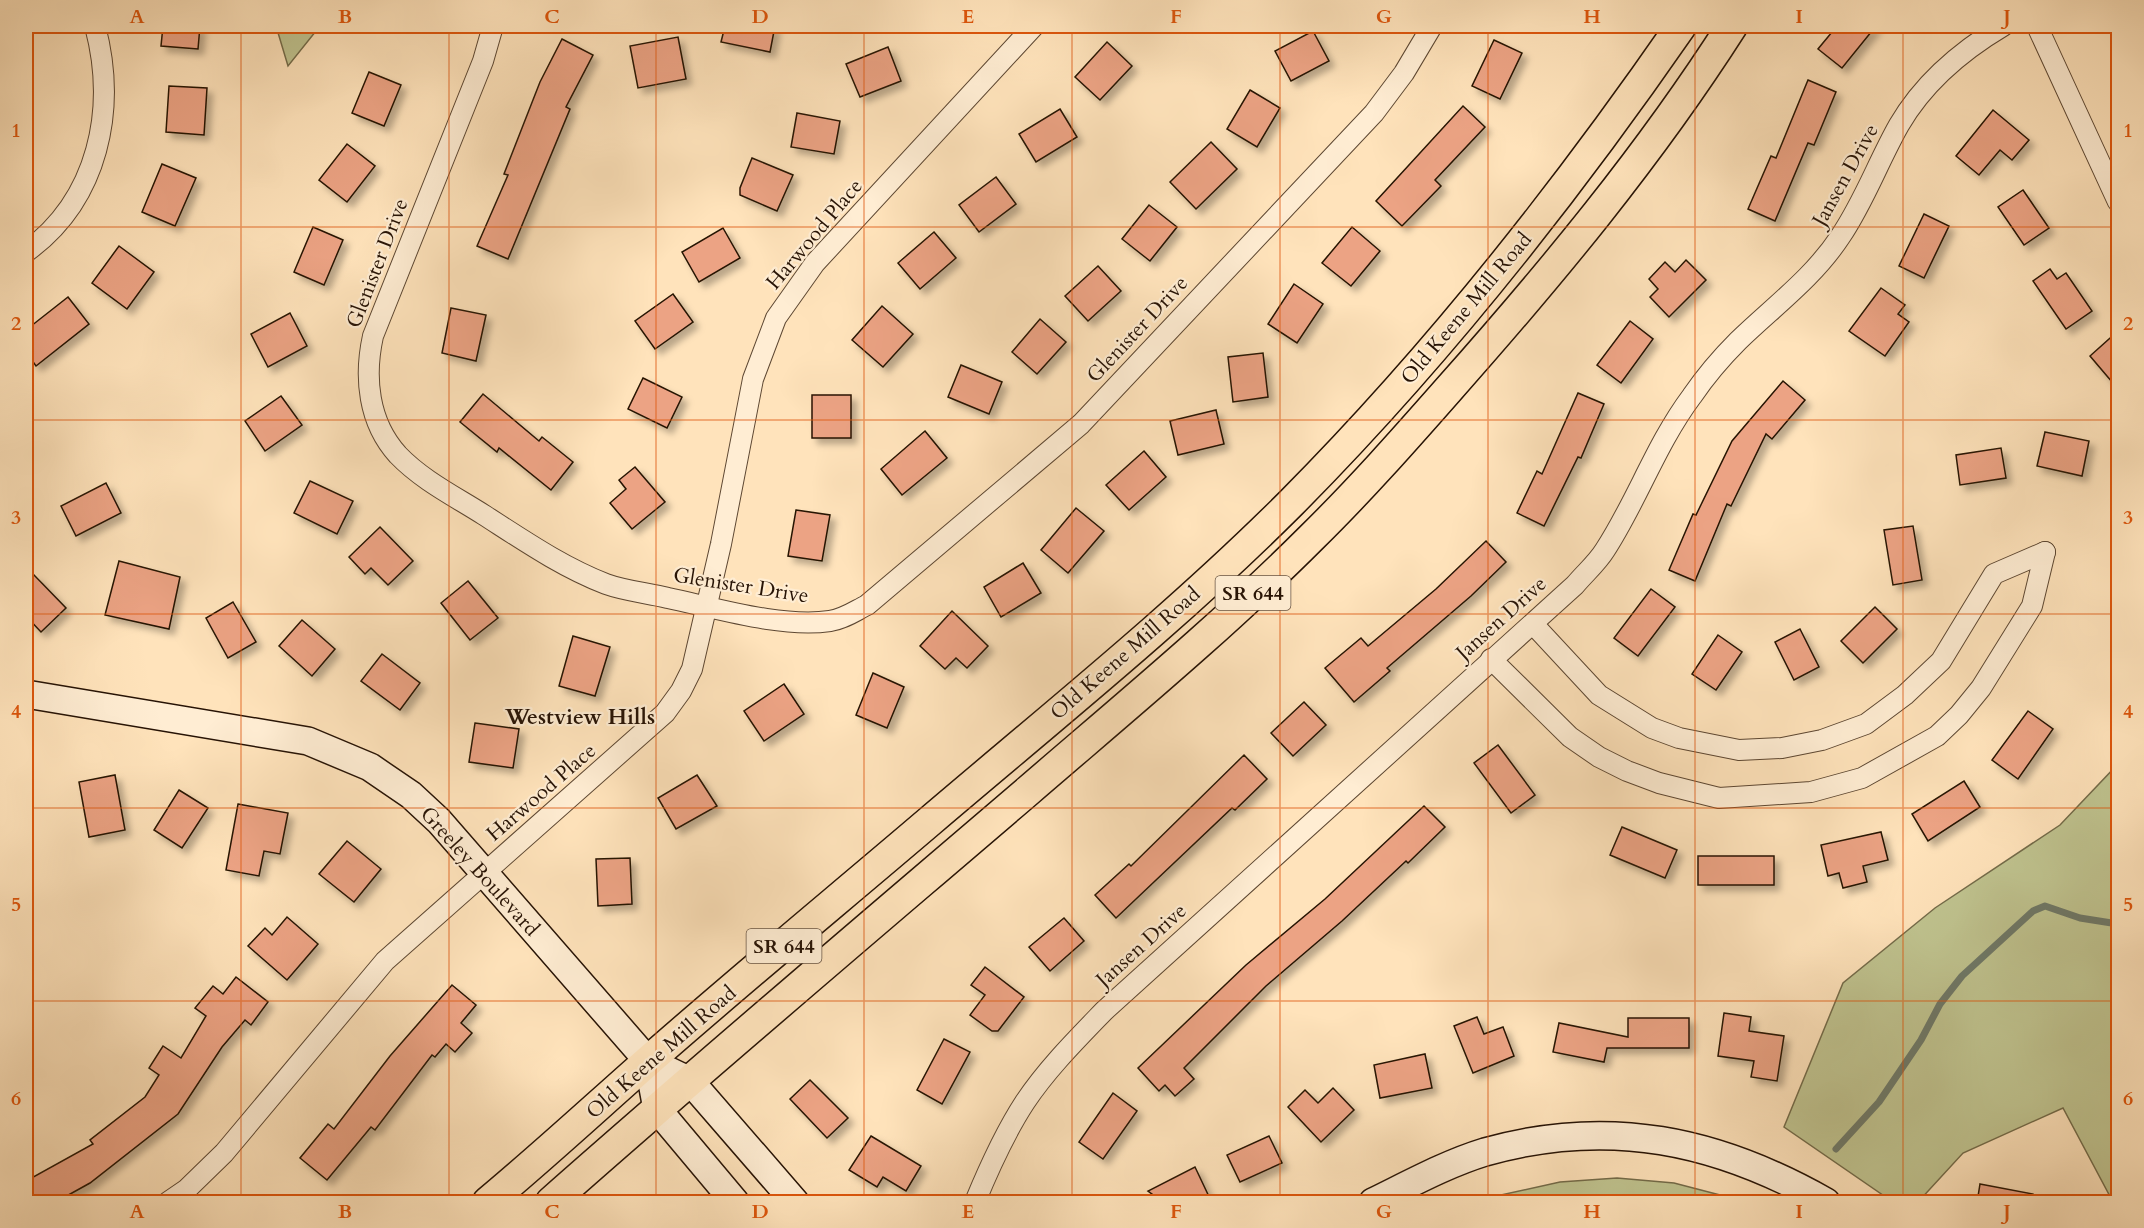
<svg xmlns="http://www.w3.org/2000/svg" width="2144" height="1228" viewBox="0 0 2144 1228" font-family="Cardo,serif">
<defs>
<filter id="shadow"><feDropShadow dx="5.5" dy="5.5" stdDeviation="3" flood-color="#0004"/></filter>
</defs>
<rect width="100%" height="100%" fill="#ffe3bb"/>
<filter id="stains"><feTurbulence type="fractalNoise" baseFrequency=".00333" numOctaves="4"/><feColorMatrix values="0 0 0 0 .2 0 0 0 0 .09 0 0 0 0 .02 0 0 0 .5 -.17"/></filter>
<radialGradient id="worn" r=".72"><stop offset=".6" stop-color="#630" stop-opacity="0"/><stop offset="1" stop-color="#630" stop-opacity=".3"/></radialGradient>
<g fill="#c0c490" stroke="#746c4a" stroke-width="1.5">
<polygon points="276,26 320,26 288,66"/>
<polygon points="2118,764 2118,1202 2113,1202 2063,1108 1963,1153 1918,1202 1893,1202 1784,1127 1843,983 1935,908 2060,825"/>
<polygon points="1617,1178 1674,1183 1747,1202 1469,1202 1560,1182"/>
</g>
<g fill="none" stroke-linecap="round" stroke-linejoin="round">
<polyline stroke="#707a69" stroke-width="7" points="1836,1149 1879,1102 1921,1040 1940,1004 1962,976 2033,911 2045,906 2080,918 2118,924"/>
</g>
<g fill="#eca384" stroke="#271305" stroke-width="1.5" filter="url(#shadow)">
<polygon points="163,26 200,26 198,49 161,46"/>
<polygon points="725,26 775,26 770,52 721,42"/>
<polygon points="1837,26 1876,26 1842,68 1818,49"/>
<polygon points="1313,31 1329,61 1291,81 1275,51"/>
<polygon points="678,37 686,79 638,88 630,46"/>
<polygon points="562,39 593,55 566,107 570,109 508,259 477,246 508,175 504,174 540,82"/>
<polygon points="1494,40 1522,53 1500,99 1472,86"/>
<polygon points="1107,42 1132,66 1100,100 1075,77"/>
<polygon points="888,47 901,81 860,97 846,64"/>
<polygon points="369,72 401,85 384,126 352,113"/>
<polygon points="1808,80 1836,92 1814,145 1808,143 1775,221 1748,209 1771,156 1776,158"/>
<polygon points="169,86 207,88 204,135 166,132"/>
<polygon points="1250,90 1280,108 1257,147 1227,129"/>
<polygon points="1463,106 1485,127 1435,180 1441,186 1402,226 1376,201"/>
<polygon points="1060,109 1077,137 1036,162 1019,134"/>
<polygon points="1993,110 2029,140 2012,160 2000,150 1979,175 1956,156"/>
<polygon points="797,113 840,121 834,154 791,147"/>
<polygon points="1211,142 1237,169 1196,209 1170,182"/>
<polygon points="347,144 375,166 347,202 319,180"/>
<polygon points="752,158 793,175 777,211 740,195 740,188"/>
<polygon points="162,164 196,178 175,226 142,212"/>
<polygon points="996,177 1016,204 979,232 959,205"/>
<polygon points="2023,190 2049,228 2024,245 1998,207"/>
<polygon points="1149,205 1177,227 1150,261 1122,239"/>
<polygon points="1924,214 1949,226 1924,278 1899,266"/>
<polygon points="313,227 343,240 324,285 294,272"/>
<polygon points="1352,227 1380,251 1351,286 1322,263"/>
<polygon points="723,228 740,258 699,282 682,252"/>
<polygon points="934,232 956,258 920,289 898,263"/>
<polygon points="119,246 154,272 127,309 92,283"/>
<polygon points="1686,260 1706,280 1669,317 1650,297 1658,289 1649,279 1665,262 1675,272"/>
<polygon points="1098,266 1121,291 1088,321 1065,296"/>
<polygon points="2050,269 2057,279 2066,273 2092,311 2066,329 2033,281"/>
<polygon points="1294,284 1323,304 1297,343 1268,324"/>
<polygon points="1881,288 1905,305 1898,314 1909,322 1885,356 1849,331"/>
<polygon points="673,294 693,322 655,349 635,321"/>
<polygon points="68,297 89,324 36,366 26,352 26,330"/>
<polygon points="882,306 913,334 883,367 852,340"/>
<polygon points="451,308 486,315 476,361 442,353"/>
<polygon points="290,313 307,346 268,367 251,334"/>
<polygon points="1040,319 1066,342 1037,374 1012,352"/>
<polygon points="1630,321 1653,339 1621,383 1597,365"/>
<polygon points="2118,331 2118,389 2090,356"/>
<polygon points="1263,353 1268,397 1233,402 1228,357"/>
<polygon points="961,365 1002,382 989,414 948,397"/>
<polygon points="643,378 682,397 667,428 628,409"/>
<polygon points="1783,381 1805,400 1772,439 1766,434 1731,506 1727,504 1695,581 1669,570 1693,514 1696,515 1732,441"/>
<polygon points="1578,393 1604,404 1581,458 1578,457 1544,526 1517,513 1537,471 1542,474"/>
<polygon points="483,394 539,441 542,437 573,462 551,490 499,448 497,452 460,422"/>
<rect x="812" y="395" width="39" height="43"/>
<polygon points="281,396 302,425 265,451 245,421"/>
<polygon points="1216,410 1224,444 1178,455 1170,421"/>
<polygon points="925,431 947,458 902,495 881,469"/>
<polygon points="2045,432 2089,441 2082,476 2037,466"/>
<polygon points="2001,448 2006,478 1960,485 1956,455"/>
<polygon points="1144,451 1166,477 1129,510 1106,485"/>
<polygon points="635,467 665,502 632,529 610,503 626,489 619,480"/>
<polygon points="310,481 353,501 337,534 294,513"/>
<polygon points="106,483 121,513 76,536 61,506"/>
<polygon points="1076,508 1104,531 1068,573 1041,550"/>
<polygon points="796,510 830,515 822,561 788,556"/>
<polygon points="1913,526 1922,580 1893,585 1884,530"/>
<polygon points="380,527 413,561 388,585 371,568 365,574 349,557"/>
<polygon points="1486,541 1506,562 1471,596 1387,668 1390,671 1354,702 1325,668 1361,638 1368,646 1436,589"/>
<polygon points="119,561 180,577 169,629 105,615"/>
<polygon points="1023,563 1041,593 1001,617 984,587"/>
<polygon points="34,575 66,608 41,632 26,616 26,583"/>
<polygon points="468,581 498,618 470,640 441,603"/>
<polygon points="1651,589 1675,607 1638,656 1614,638"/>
<polygon points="233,602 256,642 228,658 206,618"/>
<polygon points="1875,607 1897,629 1863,663 1841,641"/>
<polygon points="952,611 988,646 967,668 956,658 945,669 920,646"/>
<polygon points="302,620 335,649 312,676 279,646"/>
<polygon points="1800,629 1819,667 1794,680 1775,642"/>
<polygon points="1718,635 1742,652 1716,690 1692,674"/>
<polygon points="573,636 610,647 595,696 559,686"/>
<polygon points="382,654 420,683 400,710 361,681"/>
<polygon points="873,673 904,687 887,728 856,715"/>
<polygon points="784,684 804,714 764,741 744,711"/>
<polygon points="1304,702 1326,725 1293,756 1271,733"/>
<polygon points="2028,711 2053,729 2018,779 1992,760"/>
<polygon points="475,723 519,729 513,768 469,762"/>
<polygon points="1498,745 1535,795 1511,813 1474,763"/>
<polygon points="1244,755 1267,779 1235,810 1232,808 1116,918 1095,895 1129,864 1131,866"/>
<polygon points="115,775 125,830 89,837 79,782"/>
<polygon points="697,775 717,806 676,829 658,798"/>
<polygon points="1964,781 1980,807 1928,841 1912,814"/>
<polygon points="179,790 208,808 182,848 154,830"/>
<polygon points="238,804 288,813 280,854 264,851 259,876 226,870"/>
<polygon points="1424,806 1445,827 1408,863 1406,861 1342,921 1266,986 1184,1068 1194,1079 1175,1096 1165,1085 1159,1091 1138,1068 1246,965 1325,899"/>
<polygon points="1622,827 1677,850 1665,878 1610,855"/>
<polygon points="1881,832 1888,860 1863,866 1867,882 1843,888 1839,873 1828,876 1821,845"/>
<polygon points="347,841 381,869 354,902 319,874"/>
<rect x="1698" y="856" width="76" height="29"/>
<polygon points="630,858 632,904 598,906 596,859"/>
<polygon points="287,917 318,944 287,980 248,946 265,928 272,935"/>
<polygon points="1064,918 1084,941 1050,971 1029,947"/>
<polygon points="985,967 1024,997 998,1031 992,1031 970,1015 985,995 971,985"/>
<polygon points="236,977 268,1002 251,1025 245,1020 222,1047 178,1114 90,1183 54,1203 37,1203 26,1181 93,1144 90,1140 145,1097 159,1075 149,1068 163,1046 181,1058 206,1016 195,1008 213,986 223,994"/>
<polygon points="452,985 476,1005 461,1023 472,1033 455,1052 446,1044 435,1057 432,1055 375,1130 371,1127 327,1180 300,1158 328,1124 334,1129 390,1056"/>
<polygon points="1724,1013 1751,1017 1749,1031 1784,1036 1777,1081 1751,1077 1754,1061 1718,1056"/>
<polygon points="1477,1017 1484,1034 1503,1027 1514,1056 1473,1073 1454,1026"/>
<polygon points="1628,1018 1689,1018 1689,1048 1607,1048 1604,1062 1553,1052 1559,1023 1628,1037"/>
<polygon points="944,1039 970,1052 942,1104 917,1090"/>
<polygon points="1425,1054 1432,1088 1380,1098 1374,1065"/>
<polygon points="810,1080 848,1118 827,1138 790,1099"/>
<polygon points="1333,1088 1354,1110 1321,1142 1288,1107 1305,1090 1318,1103"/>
<polygon points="1113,1093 1137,1111 1103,1159 1079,1142"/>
<polygon points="871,1136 921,1166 906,1191 883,1177 877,1187 849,1170"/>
<polygon points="1269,1136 1282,1163 1240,1182 1227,1155"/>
<polygon points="1195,1167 1212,1203 1164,1203 1148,1191"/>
<polygon points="1980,1184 2033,1194 2032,1203 1977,1203"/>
</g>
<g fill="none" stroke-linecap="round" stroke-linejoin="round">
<g stroke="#5d4732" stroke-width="22">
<g id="street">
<path d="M493,26L483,61L373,336C364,377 368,422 398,455C422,480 454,496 484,515C523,540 562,567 606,584C625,591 648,593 668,598C716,608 781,628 830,621C844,619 855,611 867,605L1081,424L1374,113L1404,73L1432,26"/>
<polyline points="2037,26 2118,202"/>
<path d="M26,252C99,199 117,109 95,26"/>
<polyline points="1533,624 1599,695 1652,728 1679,738 1739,750 1782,748 1822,740 1866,724 1905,695 1941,661 1994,574 2045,552"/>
<polyline points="1491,659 1570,737 1599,757 1627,771 1659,783 1719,798 1811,792 1862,778 1937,736 1959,715 1981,688 2032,606 2045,552"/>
<polyline points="168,1202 187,1189 224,1153 385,961 665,713 681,691 692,669 721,544 753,379 776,318 815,263 1034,26"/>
<path d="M975,1202C989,1168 1004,1134 1025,1102C1047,1069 1076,1040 1104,1011L1575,585C1585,573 1597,563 1605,550C1637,501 1656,444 1692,396C1705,377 1722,357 1738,341C1773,307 1813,278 1840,237C1864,202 1878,162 1899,125C1924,82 1961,51 2003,26"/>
</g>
</g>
<g stroke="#271305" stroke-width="30">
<g id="secondary">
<polyline points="26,694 308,741 370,767 411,795 439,821 648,1061 690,1081 795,1202"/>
<polyline points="648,1061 657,1109 735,1202"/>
<path d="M1373,1202C1410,1184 1446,1164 1485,1152C1609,1117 1717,1140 1826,1202"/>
</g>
</g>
<g stroke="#271305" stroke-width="33">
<g id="primary">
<path d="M488,1202C542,1157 594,1109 646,1063C739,981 835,902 930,821C1052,717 1178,616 1291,503C1437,356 1564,195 1681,26"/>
<path d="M551,1202C708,1063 869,927 1029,790C1124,708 1222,627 1311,538C1359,491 1404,440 1448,390C1550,275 1649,156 1732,26"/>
</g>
</g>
<use href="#street" stroke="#ffedd3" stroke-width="20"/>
<use href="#secondary" stroke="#ffedd3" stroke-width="27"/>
<use href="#primary" stroke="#ffe3bb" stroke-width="30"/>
</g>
<path fill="none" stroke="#de560c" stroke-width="1.5" stroke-opacity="0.55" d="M241,26V1202M449,26V1202M656,26V1202M864,26V1202M1072,26V1202M1280,26V1202M1488,26V1202M1695,26V1202M1903,26V1202M26,227H2118M26,420H2118M26,614H2118M26,808H2118M26,1001H2118"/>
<g text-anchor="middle" stroke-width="4.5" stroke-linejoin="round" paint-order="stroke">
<g fill="#ffedd3" stroke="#685443" stroke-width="1.5">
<rect x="1215.5" y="576" width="75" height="34" rx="4.5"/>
<rect x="746.5" y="929" width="75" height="34" rx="4.5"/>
</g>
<g font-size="20" font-weight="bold" fill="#271305">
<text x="1253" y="600">SR 644</text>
<text x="784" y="953">SR 644</text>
</g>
<g font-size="21" fill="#271305" stroke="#ffedd3">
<text transform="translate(1845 175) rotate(-61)" y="7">Jansen Drive</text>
<text transform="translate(814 234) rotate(-50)" y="7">Harwood Place</text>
<text transform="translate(377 263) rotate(-69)" y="7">Glenister Drive</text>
<text transform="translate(1466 308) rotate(-50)" y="7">Old Keene Mill Road</text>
<text transform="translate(1137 329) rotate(-47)" y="7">Glenister Drive</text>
<text transform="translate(741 585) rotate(9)" y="7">Glenister Drive</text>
<text transform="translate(1501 618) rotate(-42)" y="7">Jansen Drive</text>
<text transform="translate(1125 653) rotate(-41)" y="7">Old Keene Mill Road</text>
<text transform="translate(541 792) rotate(-41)" y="7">Harwood Place</text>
<text transform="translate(480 871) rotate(48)" y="7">Greeley Boulevard</text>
<text transform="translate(1141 945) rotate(-42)" y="7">Jansen Drive</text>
<text transform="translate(661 1052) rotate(-41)" y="7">Old Keene Mill Road</text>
</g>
<g font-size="22" font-weight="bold" fill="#271305" stroke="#ffedd3">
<text x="580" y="724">Westview Hills</text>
</g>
</g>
<rect width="2144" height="1228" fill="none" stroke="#ffe3bb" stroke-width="66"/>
<rect x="33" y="33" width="2078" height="1162" fill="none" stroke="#de560c" stroke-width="2"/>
<g font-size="20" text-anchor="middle" font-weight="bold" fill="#de560c">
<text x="137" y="23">A</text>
<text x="345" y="23">B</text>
<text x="552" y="23">C</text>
<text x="760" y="23">D</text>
<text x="968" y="23">E</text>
<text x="1176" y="23">F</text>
<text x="1384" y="23">G</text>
<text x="1592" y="23">H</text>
<text x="1799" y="23">I</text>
<text x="2007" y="23">J</text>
<text x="16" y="137">1</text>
<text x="2128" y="137">1</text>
<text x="16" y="330">2</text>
<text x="2128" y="330">2</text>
<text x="16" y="524">3</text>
<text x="2128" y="524">3</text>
<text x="16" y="718">4</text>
<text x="2128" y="718">4</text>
<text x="16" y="911">5</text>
<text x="2128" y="911">5</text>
<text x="16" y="1105">6</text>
<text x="2128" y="1105">6</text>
<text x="137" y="1218">A</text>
<text x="345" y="1218">B</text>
<text x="552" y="1218">C</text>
<text x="760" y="1218">D</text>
<text x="968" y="1218">E</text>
<text x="1176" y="1218">F</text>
<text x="1384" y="1218">G</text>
<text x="1592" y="1218">H</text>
<text x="1799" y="1218">I</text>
<text x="2007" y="1218">J</text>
</g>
<rect width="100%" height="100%" filter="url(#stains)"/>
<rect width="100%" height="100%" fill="url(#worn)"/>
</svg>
